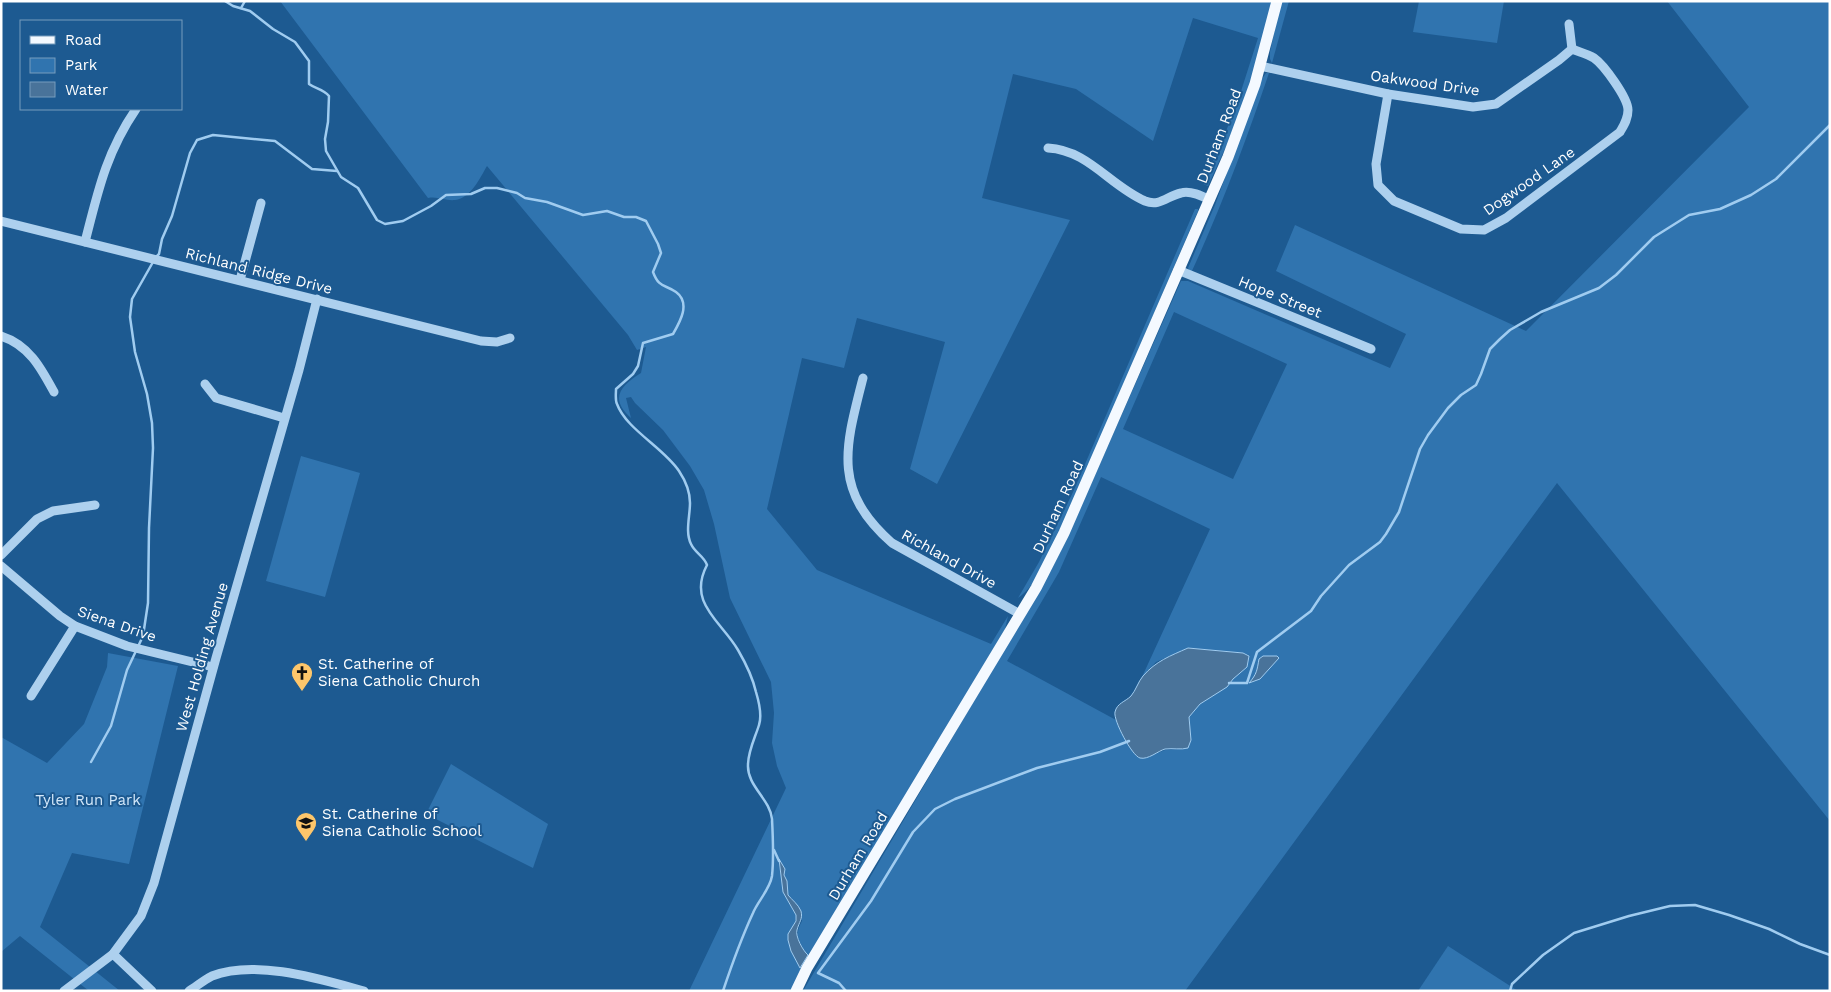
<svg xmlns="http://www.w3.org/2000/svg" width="1831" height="992" viewBox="0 0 1831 992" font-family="'Work Sans',sans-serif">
<rect width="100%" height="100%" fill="#1d5a91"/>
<g fill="#3074af" fill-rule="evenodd">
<path d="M280,1H1273L1259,57L1238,120L1208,186L1203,184L1235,110L1258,38L1193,18L1153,141L1076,89L1013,74L982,198L1070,220L937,484L910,469L945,342L857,318L844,368L802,358L767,509L817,570L991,644L1008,616L1005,629L791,991H689L786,788L777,766L772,743L774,713L771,682L730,598L714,524L704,490L690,466L663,430L635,403L631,397L626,398L631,418C608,398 622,385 641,373L646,347L637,350L628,335L487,166C480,178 471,198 455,200C445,201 438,196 428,198ZM779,861L787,881L788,895L798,906L802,921C794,935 799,939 805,953L800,968L791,951L796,915L783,892Z"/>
<polygon points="1281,1 1289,1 1272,63 1270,59 1270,52"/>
<polygon points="1419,1 1504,1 1497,43 1413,32"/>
<path d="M1667,1H1830V821L1557,483L1185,991H803L1051,570L1071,529L1181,281H1188L1390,368L1406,334L1276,271L1295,225L1526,331L1749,107ZM1174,312L1287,364L1233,479L1123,429ZM1101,477L1210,529L1142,677L1156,662L1188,648L1243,653L1249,655L1247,667L1233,679L1226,687L1200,704L1189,717L1191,740L1183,749L1165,750L1145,758L1127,742L1116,720L1007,661L1059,572Z"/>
<path d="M1266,73H1269C1246,141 1221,208 1191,273L1188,268L1215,205L1260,82Z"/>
<path d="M1195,209H1198V211L1062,527C1050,550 1040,583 1018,598L1039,562L1073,492Z"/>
<polygon points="301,456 360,473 325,597 266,581"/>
<polygon points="108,653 178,666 129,864 72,853 40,927 120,991 89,991 20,936 1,952 1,737 47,763 84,724 107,667"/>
<polygon points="451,764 548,824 533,868 426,814"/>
<polygon points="1448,946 1518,991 1418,991"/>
</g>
<g fill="#49739a" stroke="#a0ccf0">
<path d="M1188,648L1243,653L1249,656L1247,667L1233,679L1227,687L1200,704L1189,717L1191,740L1188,748C1181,750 1173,748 1165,749C1158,751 1148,760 1140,758C1132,756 1113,720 1115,712C1117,703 1125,702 1131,696C1136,690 1138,682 1143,676C1156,661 1170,656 1188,648Z"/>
<path d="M1263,656H1277L1279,658L1260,679L1249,683C1257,674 1257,670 1259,659Z"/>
<path d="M779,859L785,869L784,875L787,881L788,895C792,900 798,904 801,911C803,919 799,922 797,930C795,936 803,951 808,955L800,968L791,951L788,940V934L796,921V915L783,892Z"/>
</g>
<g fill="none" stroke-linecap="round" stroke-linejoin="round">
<g stroke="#a0ccf0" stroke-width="2.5">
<path d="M225,1L233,6L250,11L273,29L295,42L309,61V84C316,89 323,89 329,96L328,122L325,139L326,151L341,177L358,188L377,220L385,224L403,221L431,206L446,195L471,194L485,188H497L517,193L525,198L547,202L583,215L607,211L624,217H636L646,221L658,244L661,253L653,272C659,288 664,284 676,292C691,303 680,322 673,334L643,343L638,366L633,374L616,389C616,394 615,400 617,404C626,429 664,448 679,471C685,480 690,491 690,503C690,516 685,532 691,544C695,553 704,556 707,565C687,603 721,621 738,650C745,662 753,679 756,692C759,702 762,716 759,725C755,738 748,751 748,765C747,786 770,799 772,819C773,838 774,858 772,876C770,889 758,901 753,913C741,939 732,964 723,991"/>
<polyline points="241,8 245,1"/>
<polyline points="156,257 159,254 162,239 172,216 190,153 197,140 213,135 275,141 312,169 337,171"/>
<polyline points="1229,683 1247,683 1257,652 1311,611 1321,596 1349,565 1380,542 1386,534 1399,512 1420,449 1428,435 1448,408 1461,395 1476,385 1481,374 1490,349 1500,339 1510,330 1541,312 1599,288 1616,275 1654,237 1689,215 1720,209 1751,195 1776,179 1830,125"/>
<polyline points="91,762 111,726 127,670 143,636 148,603 149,528 153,448 152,423 147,394 135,352 130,317 132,299 153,262"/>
<polyline points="774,850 779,861"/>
<polyline points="846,991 839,983 818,973 871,901 913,832 935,809 955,799 1037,768 1100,752 1129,741"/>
<polyline points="1510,991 1512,984 1543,955 1574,933 1629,916 1670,906 1695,905 1729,915 1769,929 1800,944 1830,955"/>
</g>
<g stroke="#add0ee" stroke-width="9">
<polyline points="1569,24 1572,49"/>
<polyline points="1260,66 1388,94 1473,107 1496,104 1559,60 1572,49"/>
<path d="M1388,94L1376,164L1378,185L1394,201L1461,229L1484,230L1506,218L1620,132C1624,125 1628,119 1628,110C1628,98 1604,65 1594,58C1587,54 1579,52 1572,49"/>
<path d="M1048,148C1088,150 1110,186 1145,201C1160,207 1167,196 1181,193C1190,190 1202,196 1210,200"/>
<polyline points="1,221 481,341 497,342 510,338"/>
<path d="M85,242C98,191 106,153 136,109"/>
<polyline points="1178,270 1371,349"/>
<polyline points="240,280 261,203"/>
<path d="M1,336C29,345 41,368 54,392"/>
<path d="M863,378C845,448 832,490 892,543L1020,614"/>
<polyline points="205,384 216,398 284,418"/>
<polyline points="1,555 37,519 53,511 95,505"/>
<polyline points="1,566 60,616 75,626 127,646 213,667"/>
<polyline points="31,696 75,626"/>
<polyline points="113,954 152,991"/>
<polyline points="64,991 113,954 141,916 154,883 216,658 299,370 317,299"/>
<path d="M189,991C197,986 204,980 212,976C255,959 320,979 364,991"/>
</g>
<polyline stroke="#f4f9ff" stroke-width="11" points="796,991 807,968 1036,588 1064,533 1228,157 1255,84 1277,1"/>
</g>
<defs>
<g id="church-pin" transform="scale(1.125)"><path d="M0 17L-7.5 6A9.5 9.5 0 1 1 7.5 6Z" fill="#fdc66b" stroke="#1d5a91"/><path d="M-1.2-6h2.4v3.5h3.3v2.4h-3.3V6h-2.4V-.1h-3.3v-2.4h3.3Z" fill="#111"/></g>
<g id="school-pin" transform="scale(1.125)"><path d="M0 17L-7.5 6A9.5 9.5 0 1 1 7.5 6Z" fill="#fdc66b" stroke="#1d5a91"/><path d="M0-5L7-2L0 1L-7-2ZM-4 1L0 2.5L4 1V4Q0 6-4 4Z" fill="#111"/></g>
</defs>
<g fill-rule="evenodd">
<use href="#church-pin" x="302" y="673"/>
<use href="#school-pin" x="306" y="823"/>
</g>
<g text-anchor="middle" stroke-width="4" stroke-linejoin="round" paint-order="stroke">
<g font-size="15" fill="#fff" stroke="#1d5a91">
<text transform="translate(1425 83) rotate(8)" y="5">Oakwood Drive</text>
<text transform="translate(1219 136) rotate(-69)" y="5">Durham Road</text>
<text transform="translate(1529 181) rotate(-35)" y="5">Dogwood Lane</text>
<text transform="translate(259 271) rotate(14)" y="5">Richland Ridge Drive</text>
<text transform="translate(1280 297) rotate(22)" y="5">Hope Street</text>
<text transform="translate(1058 507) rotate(-65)" y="5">Durham Road</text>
<text transform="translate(949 559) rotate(29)" y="5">Richland Drive</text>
<text transform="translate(117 624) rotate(19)" y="5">Siena Drive</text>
<text transform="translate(202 657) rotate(-74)" y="5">West Holding Avenue</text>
<text transform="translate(858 856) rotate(-59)" y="5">Durham Road</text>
</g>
<g font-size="15" fill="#fff" stroke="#1d5a91" text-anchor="start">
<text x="318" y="669">St. Catherine of<tspan x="318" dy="17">Siena Catholic Church</tspan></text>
<text x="322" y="819">St. Catherine of<tspan x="322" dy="17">Siena Catholic School</tspan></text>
</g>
<g font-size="15" fill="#d3e8fa" stroke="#1d5a91">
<text x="88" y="805">Tyler Run Park</text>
</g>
</g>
<rect width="1831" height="992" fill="none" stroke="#ffffff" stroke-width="5"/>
<rect x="20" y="20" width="162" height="90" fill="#1d5a91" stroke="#779cbd"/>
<rect x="30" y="36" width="25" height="8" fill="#f4f9ff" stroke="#779cbd"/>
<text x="65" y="45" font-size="15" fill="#ffffff">Road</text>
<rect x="30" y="58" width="25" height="15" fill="#3074af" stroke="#779cbd"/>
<text x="65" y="70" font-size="15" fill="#ffffff">Park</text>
<rect x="30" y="82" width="25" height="15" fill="#49739a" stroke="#779cbd"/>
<text x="65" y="95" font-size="15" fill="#ffffff">Water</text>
</svg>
